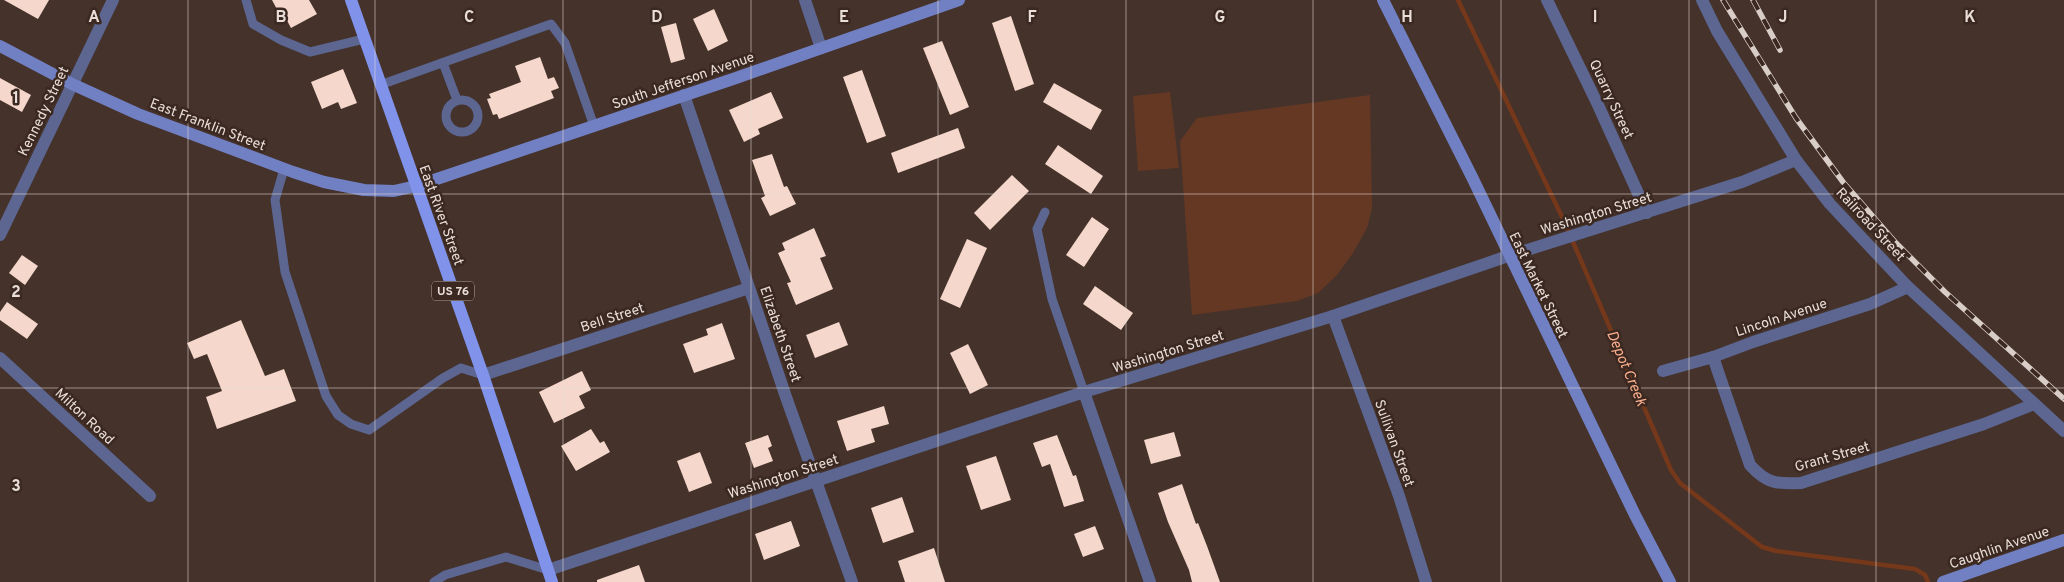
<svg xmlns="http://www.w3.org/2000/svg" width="2064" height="582" viewBox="0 0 2064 582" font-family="Overpass,sans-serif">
<rect width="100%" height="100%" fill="#44322b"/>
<g fill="#653824">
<polygon points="1170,92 1179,168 1138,171 1133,96"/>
<polygon points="1370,95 1372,208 1367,228 1353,253 1337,275 1318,293 1297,301 1192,315 1180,141 1197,118"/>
</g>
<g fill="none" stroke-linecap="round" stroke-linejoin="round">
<polyline stroke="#75381b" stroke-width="4.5" points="1458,0 1564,221 1671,470 1680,483 1762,547 1776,551 1915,569 1925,575 1928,582"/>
</g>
<g fill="#f5d8cb">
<polygon points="4,0 49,0 38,19"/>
<polygon points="272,0 309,0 317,14 291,28 283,13 280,15"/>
<polygon points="714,9 728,41 708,51 693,19"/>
<polygon points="1011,16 1034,84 1015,91 992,23"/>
<polygon points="676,23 685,59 671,63 661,27"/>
<polygon points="942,41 969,107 950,115 923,48"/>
<polygon points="540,57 548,79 554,77 559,88 551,91 554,98 499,119 497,114 493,115 487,99 491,98 489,94 521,82 515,66"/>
<polygon points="343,69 357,103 341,109 338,102 322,109 311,82"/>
<polygon points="862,70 886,136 867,143 843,77"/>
<polygon points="0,78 31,95 22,112 0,100"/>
<polygon points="1054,83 1102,110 1091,130 1043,102"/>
<polygon points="771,92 783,118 758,129 760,134 744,142 729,110"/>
<polygon points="958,128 965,148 898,173 891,153"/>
<polygon points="1058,145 1103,176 1091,194 1045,164"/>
<polygon points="772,154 784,187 787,186 796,204 770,216 761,198 765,196 752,160"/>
<polygon points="1012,175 1029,191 990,230 974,213"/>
<polygon points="1092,217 1109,229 1084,267 1066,255"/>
<polygon points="814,228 826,256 820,258 833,289 796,305 787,283 791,282 778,253 785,250 782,243"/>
<polygon points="967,239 987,248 960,308 940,299"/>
<polygon points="22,255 38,266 25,285 9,273"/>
<polygon points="1095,286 1133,313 1121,330 1083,304"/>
<polygon points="7,302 38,324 27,339 0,320 0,312"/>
<polygon points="241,320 265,376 284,369 296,401 217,429 206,397 222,391 207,354 194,359 187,343"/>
<polygon points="839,322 848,345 815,358 806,335"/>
<polygon points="722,323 735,359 694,373 683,344 708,335 706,329"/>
<polygon points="968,344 988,385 970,394 950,353"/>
<polygon points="582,371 591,390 579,396 585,408 554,423 539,392"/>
<polygon points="884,406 889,424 871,429 875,442 847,451 837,421"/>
<polygon points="591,429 600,443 604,441 610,452 576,471 561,446"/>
<polygon points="1174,432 1181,456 1151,464 1144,440"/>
<polygon points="768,435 772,446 768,448 773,461 754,468 745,443"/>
<polygon points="1057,435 1073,476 1076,475 1084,501 1064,507 1050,464 1042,467 1033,443"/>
<polygon points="700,452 712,483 689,492 677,461"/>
<polygon points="996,456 1011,500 981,510 966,466"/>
<polygon points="1182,484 1196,524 1198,523 1207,546 1220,582 1192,582 1189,570 1168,522 1158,493"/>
<polygon points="902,497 914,532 883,543 871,508"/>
<polygon points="791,521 800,546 764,560 755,534"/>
<polygon points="1095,526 1104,549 1083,557 1074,534"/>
<polygon points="934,548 945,582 905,582 898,561"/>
<polygon points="639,565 645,582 597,582 597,580"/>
</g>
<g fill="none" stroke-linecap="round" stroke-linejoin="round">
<g stroke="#5c6691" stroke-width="9">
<polyline points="246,0 253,24 281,40 310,52 364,39"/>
<polyline points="443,63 457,100"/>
<polyline points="380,85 551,24 565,43 594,126"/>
<circle cx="462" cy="116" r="16"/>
<polyline points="284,169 275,200 285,272 326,396 338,415 351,424 369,430 443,378 461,368 483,375"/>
<polyline points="1045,212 1037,229 1052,299 1084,392"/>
<polyline points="434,582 445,575 506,557 548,570"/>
</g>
<g stroke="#5c6691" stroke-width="12">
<polyline points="805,0 821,48"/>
<polyline points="1547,0 1598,105 1647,213"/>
<polyline points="1702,0 1717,31 1796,160 1830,204 1908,287 2064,431"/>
<polyline points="684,95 786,397 852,582"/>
<polyline points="0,235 113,0"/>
<polyline points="1333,316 1399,496 1426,582"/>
<path d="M1713,357L1750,465C1767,484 1777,484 1801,483L1984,424L2034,404"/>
<polyline points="0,358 150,496"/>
<polyline points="1663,371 1713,357 1753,342 1870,304 1908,287"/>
<polyline points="483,375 749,288"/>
<polyline points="1084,392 1150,582"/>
<polyline points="548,570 1084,392 1333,316 1508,256 1742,182 1796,160"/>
</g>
<g stroke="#717fc3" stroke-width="12">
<polyline points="1383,0 1472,177 1635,515 1670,582"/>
<polyline points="0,46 72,84 138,114 293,172 324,182 364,190 394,191 416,186 736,78 959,0"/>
<polyline points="1943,582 2064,540"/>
</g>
<polyline stroke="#8092ea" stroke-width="12" points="351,0 483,375 552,582"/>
<g stroke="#d9cdc7" stroke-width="5.5">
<g id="rail">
<polyline points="1723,0 1796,118 1843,182 1896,243 1945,292 2064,399"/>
<polyline points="1753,0 1780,50"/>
</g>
</g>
<use href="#rail" stroke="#3a2821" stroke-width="4" stroke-dasharray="11" stroke-linecap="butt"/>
</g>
<path fill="none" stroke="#eaded9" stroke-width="1" stroke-opacity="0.55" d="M188,0V582M375,0V582M563,0V582M751,0V582M938,0V582M1126,0V582M1313,0V582M1501,0V582M1689,0V582M1876,0V582M0,194H2064M0,388H2064"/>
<g text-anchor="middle" stroke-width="5" stroke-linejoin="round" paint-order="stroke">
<rect fill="#3a2821" stroke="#b5a7a2" stroke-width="1" x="432" y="281.5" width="42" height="19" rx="4"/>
<g font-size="12" font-weight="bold" fill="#eaded9">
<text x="453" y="295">US 76</text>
</g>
<g font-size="14" fill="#eaded9" stroke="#3a2821">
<text transform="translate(683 80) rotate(-19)" y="5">South Jefferson Avenue</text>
<text transform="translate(1612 99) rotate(65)" y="5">Quarry Street</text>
<text transform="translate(43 111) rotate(-64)" y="5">Kennedy Street</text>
<text transform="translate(208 124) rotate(21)" y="5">East Franklin Street</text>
<text transform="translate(1596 213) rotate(-17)" y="5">Washington Street</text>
<text transform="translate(442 215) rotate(70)" y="5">East River Street</text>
<text transform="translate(1871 224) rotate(47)" y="5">Railroad Street</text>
<text transform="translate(1539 285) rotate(64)" y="5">East Market Street</text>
<text transform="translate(612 317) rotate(-18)" y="5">Bell Street</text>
<text transform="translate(1781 317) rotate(-18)" y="5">Lincoln Avenue</text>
<text transform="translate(781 334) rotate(71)" y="5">Elizabeth Street</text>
<text transform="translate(1168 351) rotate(-17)" y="5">Washington Street</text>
<text transform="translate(85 416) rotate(43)" y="5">Milton Road</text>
<text transform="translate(1395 443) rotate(70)" y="5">Sullivan Street</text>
<text transform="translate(1832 456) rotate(-16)" y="5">Grant Street</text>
<text transform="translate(783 476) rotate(-18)" y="5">Washington Street</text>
<text transform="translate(1999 547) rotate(-19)" y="5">Caughlin Avenue</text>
</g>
<g font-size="15" font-style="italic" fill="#f8ad8c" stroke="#3a2821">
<text transform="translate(1627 368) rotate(67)" y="5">Depot Creek</text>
</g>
</g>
<g font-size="16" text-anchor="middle" font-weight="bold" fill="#eaded9" stroke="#3a2821" stroke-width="5" stroke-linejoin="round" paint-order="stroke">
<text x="94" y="22">A</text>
<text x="281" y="22">B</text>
<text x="469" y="22">C</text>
<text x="657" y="22">D</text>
<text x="844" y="22">E</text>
<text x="1032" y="22">F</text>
<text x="1220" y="22">G</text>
<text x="1407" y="22">H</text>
<text x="1595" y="22">I</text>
<text x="1783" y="22">J</text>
<text x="1970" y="22">K</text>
<text x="16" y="103">1</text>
<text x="16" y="297">2</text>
<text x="16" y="491">3</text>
</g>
</svg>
